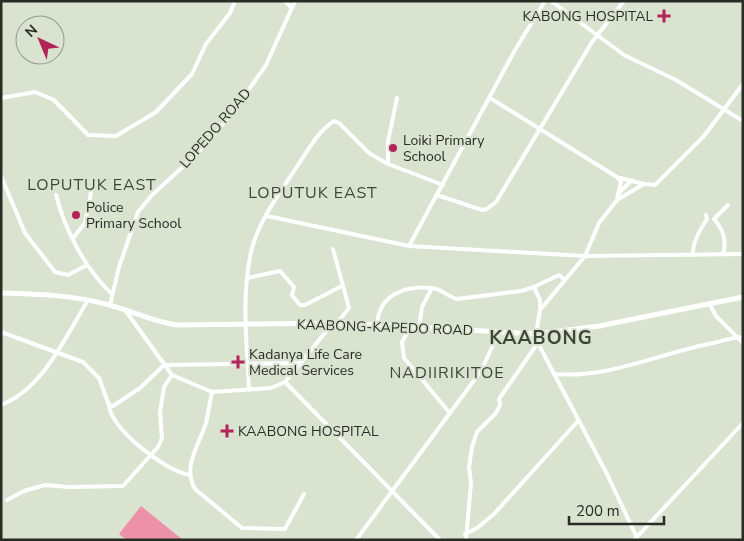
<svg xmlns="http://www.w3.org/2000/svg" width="744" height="541" viewBox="0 0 744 541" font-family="'Nunito Sans',sans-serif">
<rect width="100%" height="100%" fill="#d9e3d0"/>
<polygon fill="#ec91a7" points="141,506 183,540 127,540 119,534"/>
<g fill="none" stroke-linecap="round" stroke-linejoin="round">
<g stroke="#fff" stroke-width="4">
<polyline points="285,1 291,7"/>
<polyline points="551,1 624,55 676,80 743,121"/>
<polyline points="1,98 35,92 54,100 88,135 116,136 156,112 192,74 206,44 230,13 235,1"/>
<polyline points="490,98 617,177 621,182 617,200"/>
<polyline points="388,164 388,141 397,98"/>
<polyline points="1,176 25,233 55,272 68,275 87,265"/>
<polyline points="620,178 644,184"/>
<polyline points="618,194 632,180"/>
<path d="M56,195C65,230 85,269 112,294"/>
<polyline points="437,195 482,210 487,209 496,202 592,42 624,1"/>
<polyline points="267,216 409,246 585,256 743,254"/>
<polyline points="73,238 85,223 91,192"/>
<polyline points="409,246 515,50 545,1"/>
<polyline points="333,249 349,308 337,323"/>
<path d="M723,254C727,241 723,229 714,219L728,205"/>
<path d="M693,255C692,243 701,228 707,219L706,215"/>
<polyline points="247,278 280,271 294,287 292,295 300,305 305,305 342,286"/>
<polyline points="534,287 540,300 540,309"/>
<polyline points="110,305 119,267 138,212 152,195 196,155 231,115 266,65 295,1"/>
<polyline points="710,305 716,316 743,343"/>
<polyline points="125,310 172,375 212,392 271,388 285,382 333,323"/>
<path d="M377,326C378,295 404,285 432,288"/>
<polyline points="410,328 402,342 404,358 449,412"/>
<path d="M419,328L422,307L432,288C442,289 447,296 457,299L521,291L534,287L559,275L565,280"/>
<polyline points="1,332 83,362 99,378 109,405 113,406 140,388 164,365 302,363"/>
<path d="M554,374C609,379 660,353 713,343C723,341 732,337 743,337"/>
<polyline points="285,382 440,540"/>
<path d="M249,390C247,345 241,297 251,252C258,222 279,194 296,168C307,152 317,132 334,121L339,123L369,153L388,164L443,185"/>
<path d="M212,392C210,402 208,413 206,423C199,445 182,467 195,489L242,528L285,529L304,494"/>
<path d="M1,405C43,389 66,336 88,300"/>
<path d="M109,405C110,429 167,472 190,475"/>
<polyline points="7,500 24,491 45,485 70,487 123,486 158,447 162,438 160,413 164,387 172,375"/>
<polyline points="465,534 477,528 494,514 578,421"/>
<polyline points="356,540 481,371 499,332"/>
<polyline points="466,540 471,483 469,467 472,447 477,432 496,413 500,405 499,399 535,347 537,337"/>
<polyline points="634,540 743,423"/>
<polyline points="638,540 607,474 541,349 536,334 540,310 585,256 599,223 617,200 644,184 655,185 704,136 743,84"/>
</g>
<path stroke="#fff" stroke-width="5" d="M1,293C38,294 73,295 109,305C132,311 152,321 176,325L345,323L536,334L599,326L743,297"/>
</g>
<g fill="#b12359" stroke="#d9e3d0" stroke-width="2">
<path d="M661.5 8.5h5v5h5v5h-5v5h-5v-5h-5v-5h5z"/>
<circle cx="393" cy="148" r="5"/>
<circle cx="76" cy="215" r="5"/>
<path d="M235.5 354.5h5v5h5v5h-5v5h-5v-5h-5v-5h5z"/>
<path d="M224.5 423.5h5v5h5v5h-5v5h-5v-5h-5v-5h5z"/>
</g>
<g text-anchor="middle" stroke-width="4" stroke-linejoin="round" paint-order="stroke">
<g font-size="14" fill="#282c25" stroke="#d9e3d0" text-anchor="start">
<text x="653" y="21" text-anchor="end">KABONG HOSPITAL</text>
<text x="403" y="145">Loiki Primary<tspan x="403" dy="16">School</tspan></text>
<text x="86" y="212">Police<tspan x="86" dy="16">Primary School</tspan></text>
<text x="249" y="359">Kadanya Life Care<tspan x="249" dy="16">Medical Services</tspan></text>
<text x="238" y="436">KAABONG HOSPITAL</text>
</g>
<g font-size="14" fill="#282c25" stroke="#d9e3d0">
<text transform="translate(215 128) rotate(-49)" y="5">LOPEDO ROAD</text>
<text transform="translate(385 327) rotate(2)" y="5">KAABONG-KAPEDO ROAD</text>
</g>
<g font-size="16" letter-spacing="1" fill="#3d4636" stroke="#d9e3d0">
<text x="92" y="190">LOPUTUK EAST</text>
<text x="313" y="198">LOPUTUK EAST</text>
<text x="447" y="378">NADIIRIKITOE</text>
</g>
<g font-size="19" font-weight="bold" letter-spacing="1" fill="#3d4636" stroke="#d9e3d0">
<text x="541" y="344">KAABONG</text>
</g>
</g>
<rect width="744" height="541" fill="none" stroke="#282c25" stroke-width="5"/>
<g transform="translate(40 40) rotate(316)"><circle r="24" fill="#d9e3d0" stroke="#929a8c"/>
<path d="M0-4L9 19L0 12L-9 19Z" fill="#b12359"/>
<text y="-8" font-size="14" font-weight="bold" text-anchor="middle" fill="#282c25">N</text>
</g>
<path d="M569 516v8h95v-8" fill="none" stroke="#282c25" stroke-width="2.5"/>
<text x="576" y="516" font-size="15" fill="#282c25" stroke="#d9e3d0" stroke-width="4" paint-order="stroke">200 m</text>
</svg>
